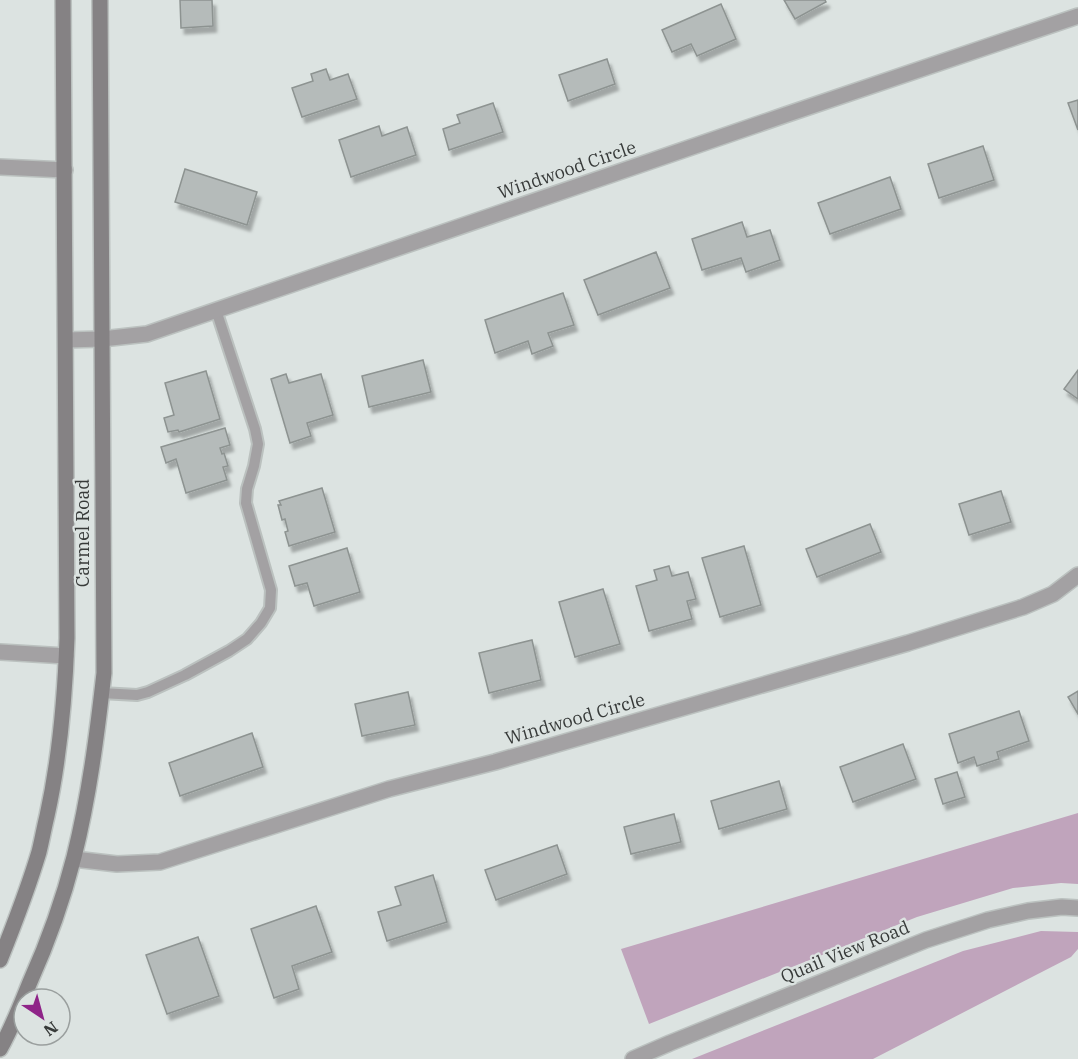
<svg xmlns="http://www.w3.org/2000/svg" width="1078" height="1059" viewBox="0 0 1078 1059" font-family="'IBM Plex Serif',serif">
<defs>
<filter id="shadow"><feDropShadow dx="3.5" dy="6" stdDeviation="1.5" flood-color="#0004"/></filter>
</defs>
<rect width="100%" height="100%" fill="#dce3e1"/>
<g fill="#c0a4bc">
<polygon points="1078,813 1078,884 1061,883 1013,888 917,917 649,1024 621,949"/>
<polygon points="1041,931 1078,932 1078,949 1071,957 873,1059 692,1059 963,951"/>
</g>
<g fill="#b5bbba" stroke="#8d9391" stroke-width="1.5" filter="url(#shadow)">
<polygon points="180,0 212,0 213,26 181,28"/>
<polygon points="784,0 825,0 826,2 795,19"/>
<polygon points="721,4 736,39 697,56 691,44 672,52 662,30"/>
<polygon points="607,59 615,84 568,101 559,75"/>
<polygon points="326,69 330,80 348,74 357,99 302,117 292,88 313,81 311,74"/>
<polygon points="1078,100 1078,130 1068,103"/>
<polygon points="493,103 503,132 449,150 443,129 460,123 457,115"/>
<polygon points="379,126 382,136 407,127 416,155 351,177 339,140"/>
<polygon points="983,146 994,180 939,198 928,164"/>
<polygon points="185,169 257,192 247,225 175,202"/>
<polygon points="890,177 901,209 830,234 818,203"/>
<polygon points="742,222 747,237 770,230 780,260 746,272 741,258 702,270 692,239"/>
<polygon points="656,252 670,288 598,315 584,280"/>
<polygon points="563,293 574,325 548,333 553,346 532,354 528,341 495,353 485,320"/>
<polygon points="423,360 431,392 369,407 362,376"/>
<polygon points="1078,370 1078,399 1064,389"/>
<polygon points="206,371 220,419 179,432 178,430 168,432 164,418 174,415 165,383"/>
<polygon points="286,374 289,383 321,374 333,415 307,423 311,436 290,443 271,379"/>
<polygon points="225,428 230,445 220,448 222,454 224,453 228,466 223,467 227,480 186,493 176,459 166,463 161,447"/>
<polygon points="322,488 335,532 289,546 285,532 288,531 285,519 282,520 278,505 281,505 279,501"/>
<polygon points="1001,491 1011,522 969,535 959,504"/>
<polygon points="870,524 881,552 817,577 806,549"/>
<polygon points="744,546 761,605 720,617 702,558"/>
<polygon points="347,548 360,592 314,606 307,583 295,586 289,566"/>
<polygon points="669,566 672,576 688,572 696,599 687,601 692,619 649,631 636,586 657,580 654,570"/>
<polygon points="603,589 620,644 575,657 559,602"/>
<polygon points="532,640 541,680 489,693 479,653"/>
<polygon points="1078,691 1078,714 1068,697"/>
<polygon points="408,692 415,725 362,736 355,704"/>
<polygon points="1019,711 1029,741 997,752 999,759 977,766 974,757 958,763 949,734"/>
<polygon points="252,733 263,767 180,796 169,763"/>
<polygon points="903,744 916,779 853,802 840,767"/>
<polygon points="957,772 965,797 943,804 935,779"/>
<polygon points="779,781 787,809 719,829 711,801"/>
<polygon points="674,814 681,842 631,854 624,827"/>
<polygon points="557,845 567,874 496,900 485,870"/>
<polygon points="433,875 447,922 387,941 378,912 401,905 395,887"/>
<polygon points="316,906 332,952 292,966 299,989 274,998 251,929"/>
<polygon points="198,937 219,996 167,1014 146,955"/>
</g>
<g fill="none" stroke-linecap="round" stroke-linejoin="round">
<g stroke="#bbc1bf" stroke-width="14">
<polyline id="service" points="101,693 137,695 148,692 185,675 229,651 247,639 261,623 270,608 271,590 246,503 247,489 254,466 258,444 255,429 216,310"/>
</g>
<g stroke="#bbc1bf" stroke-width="18">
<g id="minor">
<polyline points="0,167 65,170"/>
<polyline points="66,340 102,339 147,334 785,115 1078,16"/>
<polyline points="0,652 66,656"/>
<polyline points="74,859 117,864 160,862 389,789 495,762 908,643 1023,607 1053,594 1078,575"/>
<polyline points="633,1059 670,1043 926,940 988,920 1028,911 1062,907 1078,908"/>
</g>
</g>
<g stroke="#bbc1bf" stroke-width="18">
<g id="secondary">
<path d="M0,960C14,925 28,889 39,852C42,840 44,828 47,816C60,757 65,698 67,638L63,0"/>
<path d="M0,1049C12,1028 21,1004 30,982C48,942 63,900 74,857C89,797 97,735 104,673L100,0"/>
</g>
</g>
<use href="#service" stroke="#a3a1a3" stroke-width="10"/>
<use href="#minor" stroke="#a3a1a3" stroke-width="15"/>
<use href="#secondary" stroke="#858284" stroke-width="15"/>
</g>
<g text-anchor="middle" stroke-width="4.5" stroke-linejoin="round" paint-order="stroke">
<g font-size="18" fill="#373a39" stroke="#dce3e1">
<text transform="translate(567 170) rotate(-19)" y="6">Windwood Circle</text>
<text transform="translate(83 533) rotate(-90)" y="6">Carmel Road</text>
<text transform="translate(575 719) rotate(-16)" y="6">Windwood Circle</text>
<text transform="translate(845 952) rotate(-22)" y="6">Quail View Road</text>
</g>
</g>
<g transform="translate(42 1017) rotate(144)"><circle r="28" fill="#dce3e1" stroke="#9a9f9e" stroke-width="1.5"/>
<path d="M0-4.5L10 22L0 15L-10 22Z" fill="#8f2488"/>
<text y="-9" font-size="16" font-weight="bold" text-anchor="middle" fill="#373a39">N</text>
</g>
</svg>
